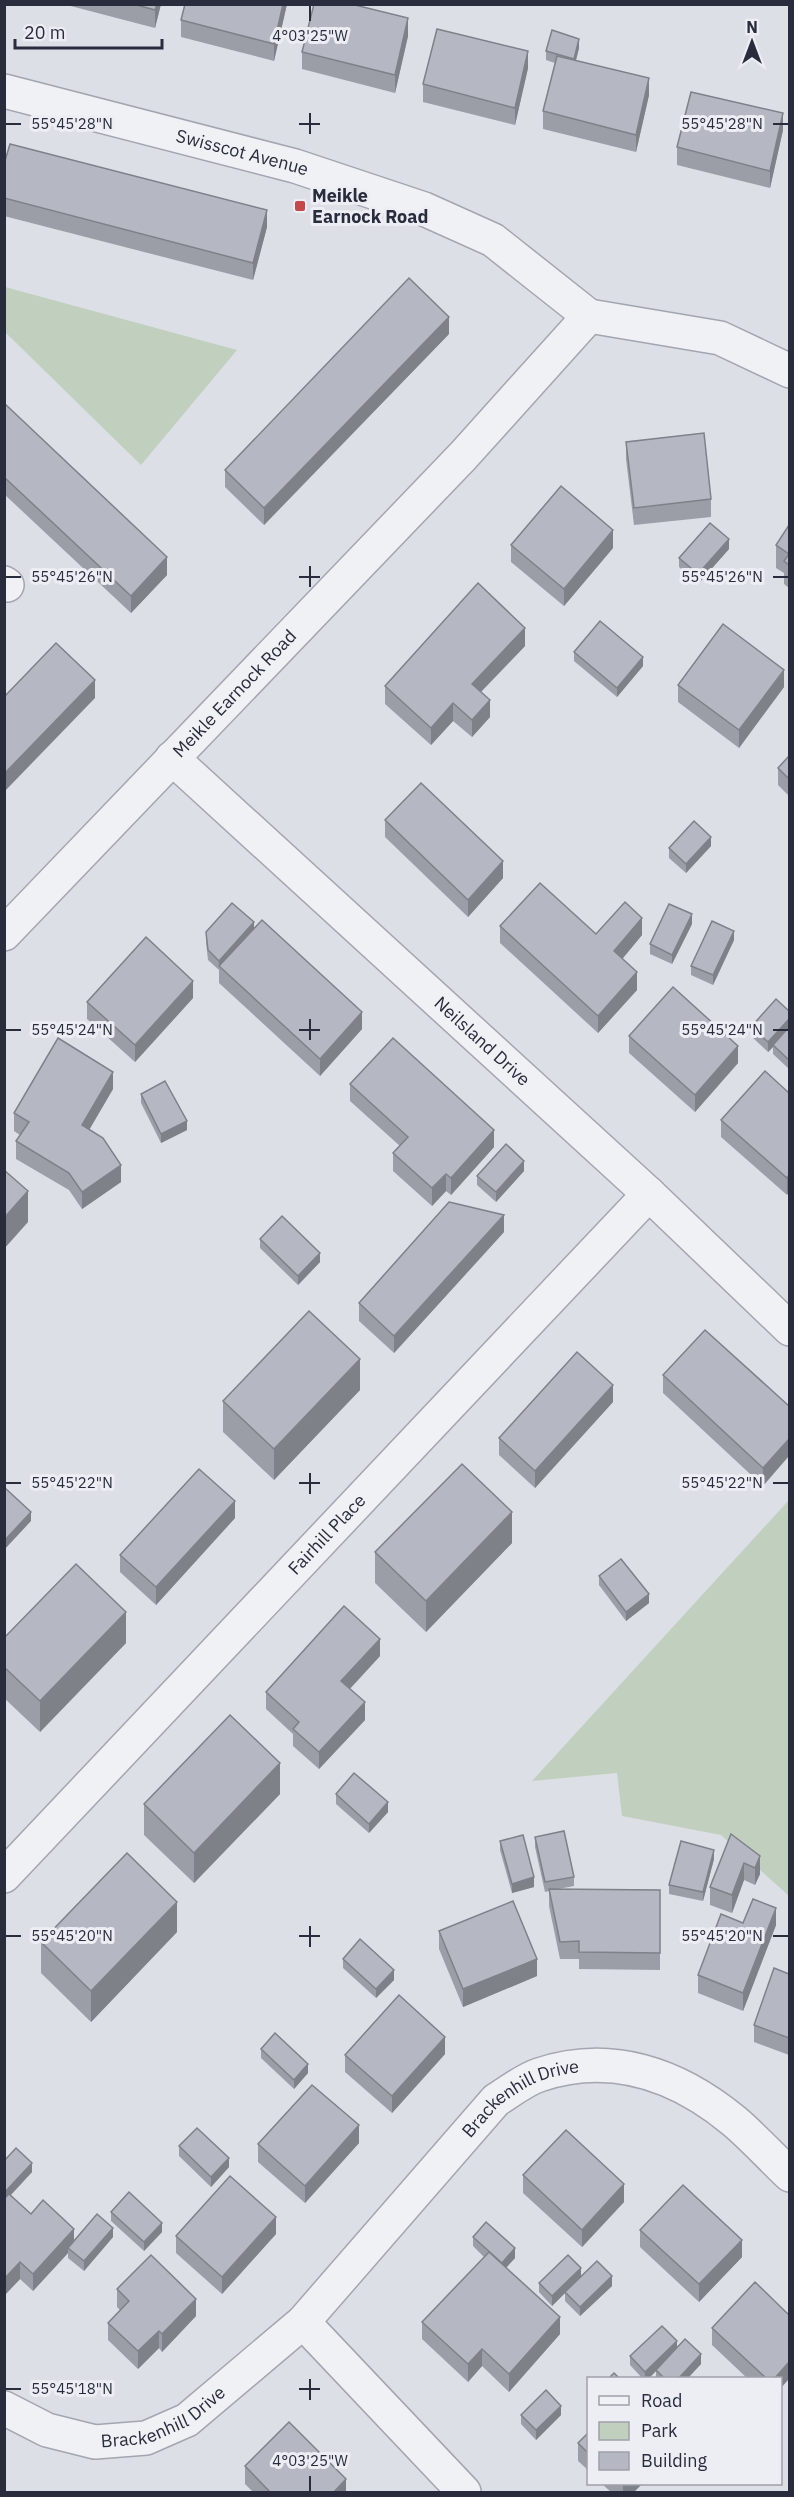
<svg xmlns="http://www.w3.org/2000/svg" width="794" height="2497" viewBox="0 0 794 2497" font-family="'IBM Plex Sans',sans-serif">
<rect width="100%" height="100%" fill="#dddfe6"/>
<g fill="#c1cfbf">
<polygon points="5,287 237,350 141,465 5,332"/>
<polygon points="789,1500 789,1896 721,1835 622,1816 617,1773 532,1781"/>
</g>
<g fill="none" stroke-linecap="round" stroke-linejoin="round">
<g stroke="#a3a6b0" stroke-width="36">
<g id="minor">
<path id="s1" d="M4,91L295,166L424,209L493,240L589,316L720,338L790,371"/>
<polyline points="4,583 7,585"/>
<path id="s2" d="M172,758L649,1194L790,1329"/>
<path id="s3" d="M4,934L463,456L589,316"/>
<path id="s4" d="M4,1876L649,1194"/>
<polyline points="303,2322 464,2492"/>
<path id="s5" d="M4,2408L47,2430L95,2442L146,2438L187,2420L303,2322L496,2100C509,2092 524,2080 539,2075C611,2051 677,2074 734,2121C753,2137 771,2157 790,2175"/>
</g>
</g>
<use href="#minor" stroke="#eff1f5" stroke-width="33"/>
</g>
<g fill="#9c9ea7">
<polygon points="63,4 161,4 155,28"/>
<polygon points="287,4 274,61 181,37 181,20"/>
<polygon points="408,36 395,93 302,69 302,52"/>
<polygon points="579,48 576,60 649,95 636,152 543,129 543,111 555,63 546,60 546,51"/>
<polygon points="528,68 515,125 423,102 423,84"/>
<polygon points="783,130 770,188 677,165 677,147"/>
<polygon points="4,164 267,227 253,280 4,216"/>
<polygon points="449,334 264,525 225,487 225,470"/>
<polygon points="4,403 167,575 131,613 4,494"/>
<polygon points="626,442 711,499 711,517 634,525 626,459"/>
<polygon points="789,525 789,588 784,584 784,573 776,568 776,545"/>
<polygon points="511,545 613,548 564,606 511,562"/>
<polygon points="729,549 698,584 679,567 679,558"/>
<polygon points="525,646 481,692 490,717 472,737 453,721 431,745 385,704 385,686"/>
<polygon points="574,652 643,666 617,697 574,661"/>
<polygon points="678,685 784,687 739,748 678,702"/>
<polygon points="789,756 789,796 778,785 778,768"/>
<polygon points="385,820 503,878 468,917 385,837"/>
<polygon points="711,846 686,873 669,858 669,848"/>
<polygon points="692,924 672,964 650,954 650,944"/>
<polygon points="500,926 596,934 642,935 622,959 637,990 598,1033 500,943"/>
<polygon points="254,929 362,1029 320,1076 219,983 219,970 208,960 206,942 206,932"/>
<polygon points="734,940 713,985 691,975 691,966"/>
<polygon points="193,998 135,1062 87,1019 87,1002"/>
<polygon points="789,1011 789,1069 773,1054 773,1047 768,1052 751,1036 751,1027"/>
<polygon points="629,1036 738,1063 695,1112 629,1053"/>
<polygon points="350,1084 494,1147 451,1195 446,1191 432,1206 393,1171 393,1153 400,1146 350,1101"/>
<polygon points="113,1089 89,1130 121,1182 82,1209 69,1190 16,1159 16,1141 20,1135 14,1131 14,1113"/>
<polygon points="789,1093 787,1195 721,1137 721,1120"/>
<polygon points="141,1094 187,1130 161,1143 141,1103"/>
<polygon points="524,1171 496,1202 477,1185 477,1176"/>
<polygon points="504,1232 394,1353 359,1321 359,1303"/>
<polygon points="260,1239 320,1262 298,1285 260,1248"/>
<polygon points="663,1375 789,1406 763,1486 663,1393"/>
<polygon points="360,1390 274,1480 223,1432 223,1401"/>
<polygon points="613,1402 535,1488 499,1455 499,1438"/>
<polygon points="235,1518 156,1605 120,1572 120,1555"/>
<polygon points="512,1543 426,1632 375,1583 375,1552"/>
<polygon points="599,1576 649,1603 626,1621 599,1585"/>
<polygon points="4,1638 126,1643 40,1732 4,1698"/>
<polygon points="380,1656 350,1689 365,1720 319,1769 293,1746 293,1734 266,1709 266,1692"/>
<polygon points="280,1794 194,1883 144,1835 144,1804"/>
<polygon points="336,1794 388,1812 369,1833 336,1804"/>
<polygon points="731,1834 760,1874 755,1885 744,1880 732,1913 710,1905 710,1887"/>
<polygon points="535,1837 574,1877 574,1886 558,1889 660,1890 660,1970 579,1969 579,1959 560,1959 549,1906 549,1891 545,1892 535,1847"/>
<polygon points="500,1841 534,1887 512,1893 500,1850"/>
<polygon points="714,1859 703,1901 669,1894 669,1885"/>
<polygon points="743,1923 776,1925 743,2011 698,1993 698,1975"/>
<polygon points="439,1931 537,1976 463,2007 439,1949"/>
<polygon points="177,1932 91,2022 41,1973 41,1942"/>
<polygon points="343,1959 394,1980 376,1998 343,1968"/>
<polygon points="789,1974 789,2055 754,2042 754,2025"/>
<polygon points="261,2049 308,2073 294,2089 261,2058"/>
<polygon points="445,2054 392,2113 345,2072 345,2055"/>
<polygon points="359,2143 305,2203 258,2162 258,2144"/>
<polygon points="179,2146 229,2167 211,2187 179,2156"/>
<polygon points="4,2161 32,2172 11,2195 31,2214 74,2241 113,2237 84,2271 68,2258 68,2253 33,2291 20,2279 4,2296"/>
<polygon points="523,2175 624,2202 582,2247 523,2193"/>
<polygon points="111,2212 162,2232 144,2251 111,2221"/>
<polygon points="640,2230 742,2257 699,2302 640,2247"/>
<polygon points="276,2234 222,2294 176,2253 176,2236"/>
<polygon points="473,2237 515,2258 506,2268 560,2334 509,2392 482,2366 468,2382 422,2339 422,2322 484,2257 473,2246"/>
<polygon points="581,2276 612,2286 580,2316 565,2301 565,2293 552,2306 539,2292 539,2283"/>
<polygon points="117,2289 196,2316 162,2352 159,2348 138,2369 108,2340 108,2323 120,2310 117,2307"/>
<polygon points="712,2328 780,2379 748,2379 712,2345"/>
<polygon points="677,2347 701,2364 687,2379 656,2379 656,2371 648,2379 643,2379 630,2365 630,2356"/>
<polygon points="521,2415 561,2415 536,2440 521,2424"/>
<polygon points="588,2433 588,2470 578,2461 578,2443"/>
<polygon points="245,2466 346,2493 254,2493 245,2484"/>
<polygon points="602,2484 642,2484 633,2493 612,2493"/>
</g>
<g fill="#7f8188">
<polygon points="157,4 161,4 155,28 155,10"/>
<polygon points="283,4 287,4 274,61 274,44"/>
<polygon points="408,18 408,36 395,93 395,75"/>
<polygon points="579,39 579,48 574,68 574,59"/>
<polygon points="528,51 528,68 515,125 515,108"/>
<polygon points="649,78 649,95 636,152 636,135"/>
<polygon points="783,113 783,130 770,188 770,171"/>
<polygon points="267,210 267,227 253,280 253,263"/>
<polygon points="449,317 449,334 264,525 264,508"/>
<polygon points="613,530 613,548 564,606 564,589"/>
<polygon points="729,539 729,549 698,584 698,574"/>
<polygon points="167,557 167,575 131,613 131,596"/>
<polygon points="525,628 525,646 472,701 472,684"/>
<polygon points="643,657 643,666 617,697 617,688"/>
<polygon points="784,670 784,687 739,748 739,730"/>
<polygon points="95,680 95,698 4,792 4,774"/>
<polygon points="490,700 490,717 472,737 472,720"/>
<polygon points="453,703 453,721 431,745 431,728"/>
<polygon points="711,837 711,846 686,873 686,864"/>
<polygon points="503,861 503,878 468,917 468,900"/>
<polygon points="692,914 692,924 672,964 672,955"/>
<polygon points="642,918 642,935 614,969 614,951"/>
<polygon points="254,922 254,932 219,966 219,961"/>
<polygon points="734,931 734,940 713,985 713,975"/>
<polygon points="637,972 637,990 598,1033 598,1016"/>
<polygon points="193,981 193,998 135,1062 135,1045"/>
<polygon points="362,1012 362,1029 320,1076 320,1059"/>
<polygon points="789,1019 789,1028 773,1045 773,1047 768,1052 768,1042"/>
<polygon points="738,1046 738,1063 695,1112 695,1095"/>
<polygon points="113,1072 113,1089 82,1142 82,1125"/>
<polygon points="187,1121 187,1130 161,1143 161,1134"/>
<polygon points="494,1130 494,1147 451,1195 451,1178"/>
<polygon points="524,1161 524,1171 496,1202 496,1192"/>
<polygon points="121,1165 121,1182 82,1209 82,1192"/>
<polygon points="446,1174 446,1191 432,1206 432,1188"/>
<polygon points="789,1175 789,1192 787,1195 787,1178"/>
<polygon points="28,1191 28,1222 4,1249 4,1218"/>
<polygon points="504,1215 504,1232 394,1353 394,1336"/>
<polygon points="320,1253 320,1262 298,1285 298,1276"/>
<polygon points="360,1359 360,1390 274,1480 274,1449"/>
<polygon points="613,1385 613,1402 535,1488 535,1471"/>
<polygon points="789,1439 789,1456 763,1486 763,1468"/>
<polygon points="235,1501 235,1518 156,1605 156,1587"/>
<polygon points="31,1512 31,1521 4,1550 4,1541"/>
<polygon points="512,1512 512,1543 426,1632 426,1601"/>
<polygon points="649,1594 649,1603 626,1621 626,1612"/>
<polygon points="126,1612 126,1643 40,1732 40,1701"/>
<polygon points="380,1639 380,1656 341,1698 341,1681"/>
<polygon points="365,1702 365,1720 319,1769 319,1752"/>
<polygon points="280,1763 280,1794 194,1883 194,1853"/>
<polygon points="388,1802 388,1812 369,1833 369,1824"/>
<polygon points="714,1850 714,1859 703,1901 703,1892"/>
<polygon points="760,1856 760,1874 755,1885 755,1868"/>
<polygon points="744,1863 744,1880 732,1913 732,1895"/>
<polygon points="534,1877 534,1887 512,1893 512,1884"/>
<polygon points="177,1902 177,1932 91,2022 91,1991"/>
<polygon points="776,1908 776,1925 743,2011 743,1993"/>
<polygon points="537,1959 537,1976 463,2007 463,1989"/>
<polygon points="394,1970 394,1980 376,1998 376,1989"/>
<polygon points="445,2037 445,2054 392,2113 392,2096"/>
<polygon points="308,2064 308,2073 294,2089 294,2080"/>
<polygon points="359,2125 359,2143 305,2203 305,2186"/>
<polygon points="229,2158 229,2167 211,2187 211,2177"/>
<polygon points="32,2163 32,2172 4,2202 4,2193"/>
<polygon points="624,2184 624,2202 582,2247 582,2230"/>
<polygon points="276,2217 276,2234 222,2294 222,2277"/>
<polygon points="162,2223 162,2232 144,2251 144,2242"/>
<polygon points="113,2228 113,2237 84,2271 84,2261"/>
<polygon points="74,2229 74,2246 68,2248 68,2253 33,2291 33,2274"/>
<polygon points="742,2240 742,2257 699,2302 699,2284"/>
<polygon points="515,2248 515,2258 502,2272 502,2263"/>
<polygon points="20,2262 20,2279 4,2296 4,2279"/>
<polygon points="581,2268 581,2277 552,2306 552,2296"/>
<polygon points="612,2276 612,2286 580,2316 580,2307"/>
<polygon points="196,2299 196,2316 162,2352 162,2334"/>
<polygon points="560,2317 560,2334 509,2392 509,2374"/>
<polygon points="159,2331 159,2348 138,2369 138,2351"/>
<polygon points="677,2341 677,2350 648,2379 645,2379 645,2372"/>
<polygon points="482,2349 482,2366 468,2382 468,2364"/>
<polygon points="701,2354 701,2364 687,2379 678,2379"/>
<polygon points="789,2362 789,2379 780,2389 780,2379 774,2379"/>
<polygon points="561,2406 561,2415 536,2440 536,2430"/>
<polygon points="346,2479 346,2493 333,2493"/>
<polygon points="625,2484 642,2484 633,2493 623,2493 623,2486"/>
</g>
<g fill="#b5b8c2" stroke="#7f8188" stroke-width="1.5">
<polygon points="133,4 157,4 155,10"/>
<polygon points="185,4 283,4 274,44 181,20"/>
<polygon points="314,4 351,4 408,18 395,75 302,52"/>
<polygon points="437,29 528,51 515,108 423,84"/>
<polygon points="552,30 579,39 574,59 546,51"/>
<polygon points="557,56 649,78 636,135 543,111"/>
<polygon points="691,92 783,113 770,171 677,147"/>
<polygon points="10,144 267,210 253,263 4,198 4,164"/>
<polygon points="409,278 449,317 264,508 225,470"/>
<polygon points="4,403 167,557 131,596 4,477"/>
<polygon points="704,433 711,499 634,508 626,442"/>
<polygon points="561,486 613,530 564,589 511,545"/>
<polygon points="710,523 729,539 698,574 679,558"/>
<polygon points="789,525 789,565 784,561 789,554 776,545"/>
<polygon points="478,583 525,628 472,684 490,700 472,720 453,703 431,728 385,686"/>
<polygon points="600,621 643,657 617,688 574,652"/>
<polygon points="723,624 784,670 739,730 678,685"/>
<polygon points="56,643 95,680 4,774 4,697"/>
<polygon points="789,756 789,779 778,768"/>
<polygon points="421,783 503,861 468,900 385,820"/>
<polygon points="694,821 711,837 686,864 669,848"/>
<polygon points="540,883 596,934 625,902 642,918 614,951 637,972 598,1016 500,926"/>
<polygon points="232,903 254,922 219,961 208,950 206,932"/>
<polygon points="669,904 692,914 672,955 650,944"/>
<polygon points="262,920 362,1012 320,1059 219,966"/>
<polygon points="712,921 734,931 713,975 691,966"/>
<polygon points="146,937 193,981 135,1045 87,1002"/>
<polygon points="673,987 738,1046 695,1095 629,1036"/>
<polygon points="776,999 789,1011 789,1019 768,1042 751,1027"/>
<polygon points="789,1027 789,1060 773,1045"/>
<polygon points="58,1038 113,1072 82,1125 103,1138 121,1165 82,1192 69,1173 16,1141 29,1122 14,1113"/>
<polygon points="393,1038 494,1130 451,1178 446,1174 432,1188 393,1153 408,1137 350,1084"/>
<polygon points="765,1071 789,1093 789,1175 787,1178 721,1120"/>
<polygon points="165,1081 187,1121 161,1134 141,1094"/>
<polygon points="506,1144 524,1161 496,1192 477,1176"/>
<polygon points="4,1170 28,1191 4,1218"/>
<polygon points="449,1202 504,1215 394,1336 359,1303"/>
<polygon points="282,1216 320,1253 298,1276 260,1239"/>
<polygon points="309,1311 360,1359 274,1449 223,1401"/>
<polygon points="705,1330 789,1406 789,1439 763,1468 663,1375"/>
<polygon points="577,1352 613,1385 535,1471 499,1438"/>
<polygon points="462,1464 512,1512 426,1601 375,1552"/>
<polygon points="199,1469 235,1501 156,1587 120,1555"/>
<polygon points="4,1487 31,1512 4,1541"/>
<polygon points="621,1559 649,1594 626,1612 599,1576"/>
<polygon points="76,1564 126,1612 40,1701 4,1667 4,1638"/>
<polygon points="344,1606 380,1639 341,1681 365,1702 319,1752 293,1729 299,1722 266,1692"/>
<polygon points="230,1715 280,1763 194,1853 144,1804"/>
<polygon points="354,1773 388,1802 369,1824 336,1794"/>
<polygon points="564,1831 574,1877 545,1882 535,1837"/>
<polygon points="731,1834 760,1856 755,1868 744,1863 732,1895 710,1887"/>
<polygon points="523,1835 534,1877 512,1884 500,1841"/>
<polygon points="681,1841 714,1850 703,1892 669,1885"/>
<polygon points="127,1853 177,1902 91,1991 41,1942"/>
<polygon points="549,1889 660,1890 660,1953 579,1952 579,1941 560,1942"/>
<polygon points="753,1899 776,1908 743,1993 698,1975 721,1914 743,1923"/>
<polygon points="513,1901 537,1959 463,1989 439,1931"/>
<polygon points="360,1939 394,1970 376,1989 343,1959"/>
<polygon points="774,1968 789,1974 789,2038 754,2025"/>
<polygon points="399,1995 445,2037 392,2096 345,2055"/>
<polygon points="275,2033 308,2064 294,2080 261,2049"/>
<polygon points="312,2085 359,2125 305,2186 258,2144"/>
<polygon points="197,2128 229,2158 211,2177 179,2146"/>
<polygon points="566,2130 624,2184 582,2230 523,2175"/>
<polygon points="16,2148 32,2163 4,2193 4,2161"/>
<polygon points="230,2176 276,2217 222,2277 176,2236"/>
<polygon points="683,2185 742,2240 699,2284 640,2230"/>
<polygon points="129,2192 162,2223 144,2242 111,2212"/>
<polygon points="9,2194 31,2214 43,2200 74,2229 33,2274 20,2262 4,2279 4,2199"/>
<polygon points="97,2214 113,2228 84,2261 68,2248"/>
<polygon points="486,2222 515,2248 502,2263 473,2237"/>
<polygon points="489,2252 560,2317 509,2374 482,2349 468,2364 422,2322"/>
<polygon points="151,2255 196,2299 162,2334 159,2331 138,2351 108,2323 129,2301 117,2289"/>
<polygon points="568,2255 581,2268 552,2296 539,2283"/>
<polygon points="597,2261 612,2276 580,2307 565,2292"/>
<polygon points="755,2282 789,2315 789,2362 774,2379 767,2379 712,2328"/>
<polygon points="662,2326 677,2341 645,2372 630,2356"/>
<polygon points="685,2339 701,2354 678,2379 665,2379 656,2370"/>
<polygon points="614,2373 620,2379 608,2379"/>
<polygon points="546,2390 561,2406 536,2430 521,2415"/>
<polygon points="289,2422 346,2479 333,2493 271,2493 245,2466"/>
<polygon points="588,2433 588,2453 578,2443"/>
</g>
<path fill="none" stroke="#282c3c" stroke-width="2" d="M310,6V21M310,113V134M6,124H21M299,124H320M773,124H788M310,566V587M6,577H21M299,577H320M773,577H788M310,1019V1040M6,1030H21M299,1030H320M773,1030H788M310,1473V1494M6,1483H21M299,1483H320M773,1483H788M310,1926V1947M6,1936H21M299,1936H320M773,1936H788M310,2379V2400M6,2389H21M299,2389H320M310,2476V2491"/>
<rect fill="#c5484a" stroke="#eceef4" stroke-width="2" x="294" y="200" width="12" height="12" rx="3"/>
<g text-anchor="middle" stroke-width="6" stroke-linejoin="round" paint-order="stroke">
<g font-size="18" fill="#282c3c" stroke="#eceef4">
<text dy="6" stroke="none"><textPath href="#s1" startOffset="246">Swisscot Avenue</textPath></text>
<text dy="6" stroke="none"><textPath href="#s3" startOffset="333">Meikle Earnock Road</textPath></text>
<text dy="6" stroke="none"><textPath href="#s2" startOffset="420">Neilsland Drive</textPath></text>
<text dy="6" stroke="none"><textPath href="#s4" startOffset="470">Fairhill Place</textPath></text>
<text dy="6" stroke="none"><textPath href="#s5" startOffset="662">Brackenhill Drive</textPath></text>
<text dy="6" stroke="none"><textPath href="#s5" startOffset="172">Brackenhill Drive</textPath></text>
</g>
<g font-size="18" font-weight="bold" fill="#282c3c" stroke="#eceef4" text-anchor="start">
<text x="312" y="202">Meikle<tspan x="312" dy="21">Earnock Road</tspan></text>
</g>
</g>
<g font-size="15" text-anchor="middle" fill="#282c3c" stroke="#eceef4" stroke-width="6" stroke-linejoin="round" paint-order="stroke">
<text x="310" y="41">4°03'25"W</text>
<text x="72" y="129">55°45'28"N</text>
<text x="722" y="129">55°45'28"N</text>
<text x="72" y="582">55°45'26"N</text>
<text x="722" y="582">55°45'26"N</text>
<text x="72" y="1035">55°45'24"N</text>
<text x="722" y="1035">55°45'24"N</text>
<text x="72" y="1488">55°45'22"N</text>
<text x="722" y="1488">55°45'22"N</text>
<text x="72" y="1941">55°45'20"N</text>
<text x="722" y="1941">55°45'20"N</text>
<text x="72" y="2394">55°45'18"N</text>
<text x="310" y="2466">4°03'25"W</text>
</g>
<rect width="794" height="2497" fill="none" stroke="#282c3c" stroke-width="12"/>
<rect x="587" y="2377" width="195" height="108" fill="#eceef4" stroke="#9ea0aa" stroke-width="1.5"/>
<rect x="599" y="2396" width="30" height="9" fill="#eff1f5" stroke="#9ea0aa" stroke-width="1.5"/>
<text x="641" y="2407" font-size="18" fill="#282c3c">Road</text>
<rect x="599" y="2422" width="30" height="18" fill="#c1cfbf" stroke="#9ea0aa" stroke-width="1.5"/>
<text x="641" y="2437" font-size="18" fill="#282c3c">Park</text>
<rect x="599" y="2452" width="30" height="18" fill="#b5b8c2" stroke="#9ea0aa" stroke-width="1.5"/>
<text x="641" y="2467" font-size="18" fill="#282c3c">Building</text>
<g transform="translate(752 42)" stroke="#eceef4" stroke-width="4.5" paint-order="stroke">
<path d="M0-4.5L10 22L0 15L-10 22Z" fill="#282c3c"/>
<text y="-9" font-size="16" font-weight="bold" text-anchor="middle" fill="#282c3c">N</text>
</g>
<path d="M15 39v9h147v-9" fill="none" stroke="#282c3c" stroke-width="3"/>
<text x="24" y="39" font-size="18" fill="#282c3c" stroke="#eceef4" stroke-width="4.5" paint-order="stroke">20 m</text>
</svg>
